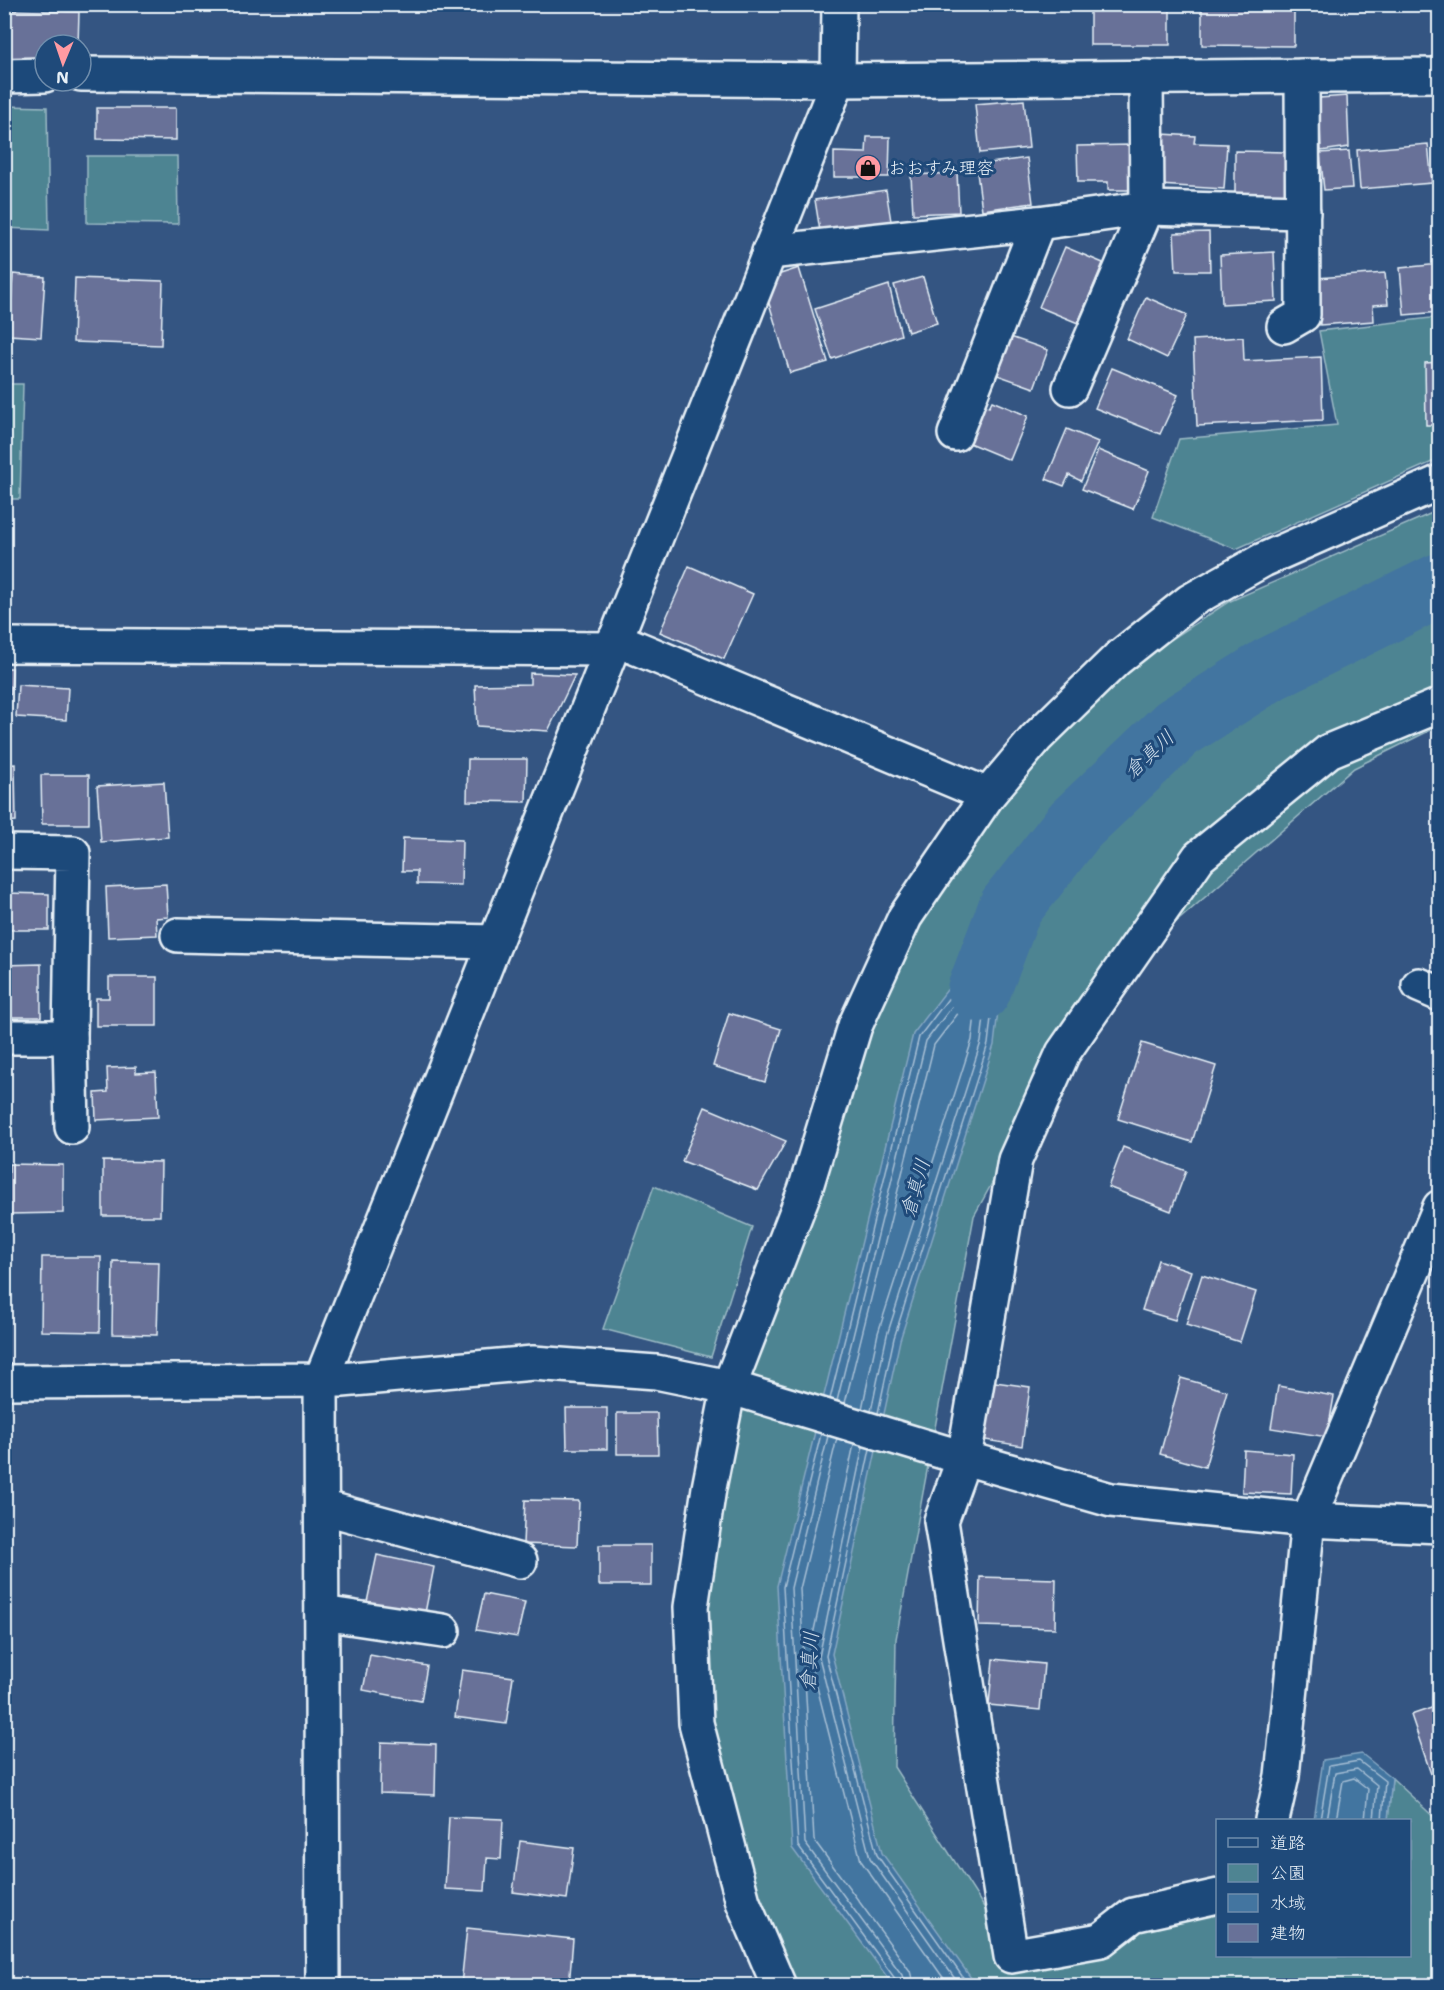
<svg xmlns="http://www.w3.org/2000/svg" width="1444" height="1990" viewBox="0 0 1444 1990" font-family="'Shantell Sans','Klee One',sans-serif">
<rect width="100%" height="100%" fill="#345582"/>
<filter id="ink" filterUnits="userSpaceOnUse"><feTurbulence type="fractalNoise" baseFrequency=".0167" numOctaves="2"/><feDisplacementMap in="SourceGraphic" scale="12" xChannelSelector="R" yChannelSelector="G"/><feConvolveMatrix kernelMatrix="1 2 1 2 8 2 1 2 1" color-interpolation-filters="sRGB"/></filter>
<g filter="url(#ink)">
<g fill="#4e8492" stroke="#9bbac5" stroke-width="1.5">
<polygon points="5,106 47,107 49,230 5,228"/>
<polygon points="87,156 177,156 178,224 87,223"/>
<polygon points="1439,317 1439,459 1236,549 1153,517 1179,439 1337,425 1319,331"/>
<polygon points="5,384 23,384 20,499 5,499"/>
<polygon points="1439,510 1439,726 1354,768 1098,990 974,1216 896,1639 894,1767 1023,1968 1217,1890 1218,1956 1410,1956 1410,1820 1388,1820 1392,1778 1439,1822 1439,1985 776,1985 695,1717 719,1470 895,939 1063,711 1228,602"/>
<polygon points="654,1186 752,1227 711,1357 603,1329"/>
</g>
<g fill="#4375a0" stroke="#85a7c3" stroke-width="1.5">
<polygon points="1439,568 1439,607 1270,669 1257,658"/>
<polygon points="1010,908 994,1045 900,1340 832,1654 882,1853 976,1985 893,1985 792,1848 777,1586 913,1034"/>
<polygon points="1362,1754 1392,1778 1388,1820 1314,1820 1323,1760"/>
</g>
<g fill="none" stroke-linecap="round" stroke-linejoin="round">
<g stroke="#a6bfd5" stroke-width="1.5">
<polyline points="1440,575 1288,650 1286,654 1290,656 1440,601"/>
<polyline points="1440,583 1413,596 1412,599 1416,602 1440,594"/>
<polyline points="830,1399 919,1037 995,937 998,936 1000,940 988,1044 894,1338 878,1413"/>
<polyline points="837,1401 926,1041 984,964 988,963 990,966 981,1042 887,1335 871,1411"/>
<polyline points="845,1403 934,1045 972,995 975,994 977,997 972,1040 878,1333 862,1409"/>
<polyline points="821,1434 783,1587 798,1846 896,1980 897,1986"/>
<polyline points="828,1436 791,1588 805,1843 902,1975 905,1986"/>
<polyline points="837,1438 800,1589 814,1840 910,1971 914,1986"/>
<polyline points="854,1444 810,1649 810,1659 861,1861 949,1986"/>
<polyline points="863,1446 819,1657 870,1858 960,1986"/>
<polyline points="870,1449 826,1656 877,1855 969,1986"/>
<polyline points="1320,1820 1329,1766 1359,1761 1385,1781 1382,1820"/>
<polyline points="1327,1820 1335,1773 1357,1769 1377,1785 1374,1820"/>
<polyline points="1336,1820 1343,1781 1354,1778 1368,1789 1365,1820"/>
</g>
<polyline stroke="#4375a0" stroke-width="64" points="979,990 1010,908 1075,825 1177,728 1270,669 1440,585"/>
</g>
<g fill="#687198" stroke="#e8f1f8" stroke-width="1.5">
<rect x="1090" y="4" width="80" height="41"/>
<polygon points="1202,4 1294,4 1294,46 1202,45"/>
<polygon points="5,10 79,12 78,45 45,45 45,68 4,67"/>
<polygon points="1347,96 1349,147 1321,151 1319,98"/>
<polygon points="1024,100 1029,148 980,153 975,104"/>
<polygon points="97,108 176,108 176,140 97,139"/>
<polygon points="1162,134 1195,136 1194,143 1227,144 1224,189 1159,185"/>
<polygon points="867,137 890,137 889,177 834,177 834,152 866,153"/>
<polygon points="1428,144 1432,183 1360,189 1357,150"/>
<polygon points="1132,145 1133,190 1108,190 1108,182 1078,182 1077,146"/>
<polygon points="1235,151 1286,152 1285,194 1235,194"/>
<polygon points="1349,151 1352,188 1324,190 1320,153"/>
<polygon points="1027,158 1033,203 982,210 976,165"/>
<polygon points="957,173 959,212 913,214 911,175"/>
<polygon points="886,190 891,221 820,231 815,200"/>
<polygon points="1209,232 1210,271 1176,271 1174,233"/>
<polygon points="1065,247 1103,263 1078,323 1039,307"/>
<polygon points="1274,252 1276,301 1222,304 1220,255"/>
<polygon points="1440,264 1440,312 1404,315 1400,268"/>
<polygon points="799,268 828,362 790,373 762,280"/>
<polygon points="1385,273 1388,304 1373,305 1374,321 1320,325 1317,278"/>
<polygon points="13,274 45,277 41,337 9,335"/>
<polygon points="923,277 937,323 908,332 894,285"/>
<polygon points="75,278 163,281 161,345 73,342"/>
<polygon points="889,285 901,335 832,359 815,309"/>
<polygon points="1146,297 1187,315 1167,358 1127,339"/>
<polygon points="1002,334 1048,350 1034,388 989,372"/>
<polygon points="1243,337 1244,361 1321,357 1323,420 1197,426 1193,340"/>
<polygon points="1440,362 1440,425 1426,425 1425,363"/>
<polygon points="1112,368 1178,395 1160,434 1095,408"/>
<polygon points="992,401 1028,416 1010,460 962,440 978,403 989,407"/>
<polygon points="1067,429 1098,442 1081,481 1069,475 1064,486 1046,479"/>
<polygon points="1098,450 1149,471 1133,509 1082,489"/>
<polygon points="689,566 753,594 724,659 660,632"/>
<polygon points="4,668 12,668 11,694 4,693"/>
<polygon points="530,673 575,675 548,731 477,726 475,685 530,684"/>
<polygon points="18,685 68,688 66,720 16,717"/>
<polygon points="468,759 527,759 526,802 467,801"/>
<polygon points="15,764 16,821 4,822 4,765"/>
<polygon points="41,775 89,775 89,824 42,824"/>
<polygon points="164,782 168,837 101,842 97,786"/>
<polygon points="403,838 462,840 461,885 417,884 417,871 402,871"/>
<polygon points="166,884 168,917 156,918 157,935 108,937 106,887"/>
<polygon points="4,893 49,894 49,930 4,930"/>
<polygon points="41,964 41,1017 4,1017 4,965"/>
<polygon points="109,977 157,977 157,1026 96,1026 96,998 109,998"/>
<polygon points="729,1013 781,1029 765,1082 713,1066"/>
<polygon points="1142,1043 1216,1066 1192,1142 1118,1119"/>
<polygon points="136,1067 136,1073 156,1072 158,1117 96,1120 95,1093 108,1092 107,1068"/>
<polygon points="705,1107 786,1141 758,1190 682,1161"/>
<polygon points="1123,1147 1186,1171 1171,1211 1108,1187"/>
<polygon points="103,1161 161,1162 160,1216 103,1216"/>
<polygon points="9,1164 63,1165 63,1213 9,1214"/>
<polygon points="42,1257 101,1257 100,1332 41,1331"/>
<polygon points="1158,1260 1191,1271 1175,1320 1142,1310"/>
<polygon points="113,1261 159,1262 157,1335 112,1334"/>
<polygon points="1202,1275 1256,1292 1240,1342 1186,1325"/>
<polygon points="1181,1378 1227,1391 1205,1467 1160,1454"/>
<polygon points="988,1381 1030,1387 1022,1446 979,1439"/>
<polygon points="1278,1386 1334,1396 1327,1437 1271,1428"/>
<polygon points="566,1408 607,1408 607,1449 567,1449"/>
<polygon points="617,1413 657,1413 658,1454 617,1454"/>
<polygon points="1244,1450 1293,1454 1291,1494 1242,1492"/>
<polygon points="525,1500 579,1501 577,1546 523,1544"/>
<rect x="599" y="1545" width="52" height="40"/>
<polygon points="377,1555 434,1567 425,1613 367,1602"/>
<polygon points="980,1577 1056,1579 1055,1628 979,1626"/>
<polygon points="484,1594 525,1602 517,1637 476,1630"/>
<polygon points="370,1655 427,1666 421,1701 363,1690"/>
<polygon points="993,1659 1044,1664 1040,1710 989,1705"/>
<polygon points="462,1670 513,1677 506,1724 455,1717"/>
<polygon points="1440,1705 1440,1774 1432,1777 1411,1715"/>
<polygon points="381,1742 436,1744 435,1795 380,1793"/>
<polygon points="449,1817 503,1819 501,1859 487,1858 485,1891 445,1889"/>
<polygon points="520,1841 574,1848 567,1899 513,1892"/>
<polygon points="467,1928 573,1939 569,1986 461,1985"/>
</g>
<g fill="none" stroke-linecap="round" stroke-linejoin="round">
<g stroke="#e8f1f8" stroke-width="38">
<g id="minor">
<polyline points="81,74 838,80 1440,75"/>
<polyline points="4,76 45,75"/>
<polyline points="769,252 1038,223 1147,208 1303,212"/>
<polyline points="1284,326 1303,315 1302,76"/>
<polyline points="1070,388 1147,208 1146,77"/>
<polyline points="955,434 1038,223"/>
<polyline points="615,639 988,795"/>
<polyline points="4,645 612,649"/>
<polyline points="4,852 73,853 70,1037 4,1037"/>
<polyline points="178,935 495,942"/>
<polyline points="1419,985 1440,994"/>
<polyline points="70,1037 72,1127"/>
<polyline points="4,1382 342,1380 533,1363 656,1372 729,1387 940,1451 1111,1500 1308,1520 1440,1526"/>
<polyline points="322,1507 520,1561"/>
<polyline points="322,1613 443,1631"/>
<polyline points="1272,1820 1282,1776 1308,1520 1440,1207"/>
<polyline points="1218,1896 1133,1915 1101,1940 1011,1956 941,1521 964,1458 1015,1160 1063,1053 1199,857 1329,751 1440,705"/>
<polyline points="323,1986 321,1380 838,80 839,4"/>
<polyline points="779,1986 743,1902 696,1723 691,1607 709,1488 729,1387 805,1190 855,1026 905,917 988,795 1036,738 1117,659 1190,601 1263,560 1440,482"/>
</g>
</g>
<use href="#minor" stroke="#1f4a7a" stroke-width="33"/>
</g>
</g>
<defs>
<g id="shop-disc" transform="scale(1.35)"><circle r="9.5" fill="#ff9aa2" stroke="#1f4a7a"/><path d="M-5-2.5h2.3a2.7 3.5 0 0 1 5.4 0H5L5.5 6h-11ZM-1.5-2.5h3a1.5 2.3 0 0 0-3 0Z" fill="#111"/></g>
</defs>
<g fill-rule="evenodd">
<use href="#shop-disc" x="868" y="168"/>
</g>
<g text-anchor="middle" stroke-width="6" stroke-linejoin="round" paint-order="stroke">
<g font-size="18" fill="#e8f1f8" stroke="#1f4a7a" text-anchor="start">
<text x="888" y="174">おおすみ理容</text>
</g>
<g font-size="20" font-style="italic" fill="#cfdeeb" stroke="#1f4a7a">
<text transform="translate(1149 754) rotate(-43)" y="7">倉真川</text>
<text transform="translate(915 1188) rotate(-74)" y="7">倉真川</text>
<text transform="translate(809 1661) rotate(-86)" y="7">倉真川</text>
</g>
</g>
<rect width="1444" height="1990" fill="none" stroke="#1f4a7a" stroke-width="24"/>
<rect x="12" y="12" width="1420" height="1966" fill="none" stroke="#e8f1f8" stroke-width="2" filter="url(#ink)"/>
<rect x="1216" y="1819" width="195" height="138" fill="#1f4a7a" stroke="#6f8dac" stroke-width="1.5"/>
<rect x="1228" y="1838" width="30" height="9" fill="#1f4a7a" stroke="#6f8dac" stroke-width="1.5"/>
<text x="1270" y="1849" font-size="18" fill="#e8f1f8">道路</text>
<rect x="1228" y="1864" width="30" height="18" fill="#4e8492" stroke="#6f8dac" stroke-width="1.5"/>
<text x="1270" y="1879" font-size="18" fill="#e8f1f8">公園</text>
<rect x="1228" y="1894" width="30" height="18" fill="#4375a0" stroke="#6f8dac" stroke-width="1.5"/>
<text x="1270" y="1909" font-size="18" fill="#e8f1f8">水域</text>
<rect x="1228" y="1924" width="30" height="18" fill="#687198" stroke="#6f8dac" stroke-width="1.5"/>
<text x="1270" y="1939" font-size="18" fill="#e8f1f8">建物</text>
<g transform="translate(63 63) rotate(182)"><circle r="28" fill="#1f4a7a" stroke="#6f8dac" stroke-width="1.5"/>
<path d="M0-4.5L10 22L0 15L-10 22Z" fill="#ff9aa2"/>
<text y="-9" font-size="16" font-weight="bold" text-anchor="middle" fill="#e8f1f8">N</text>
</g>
</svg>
